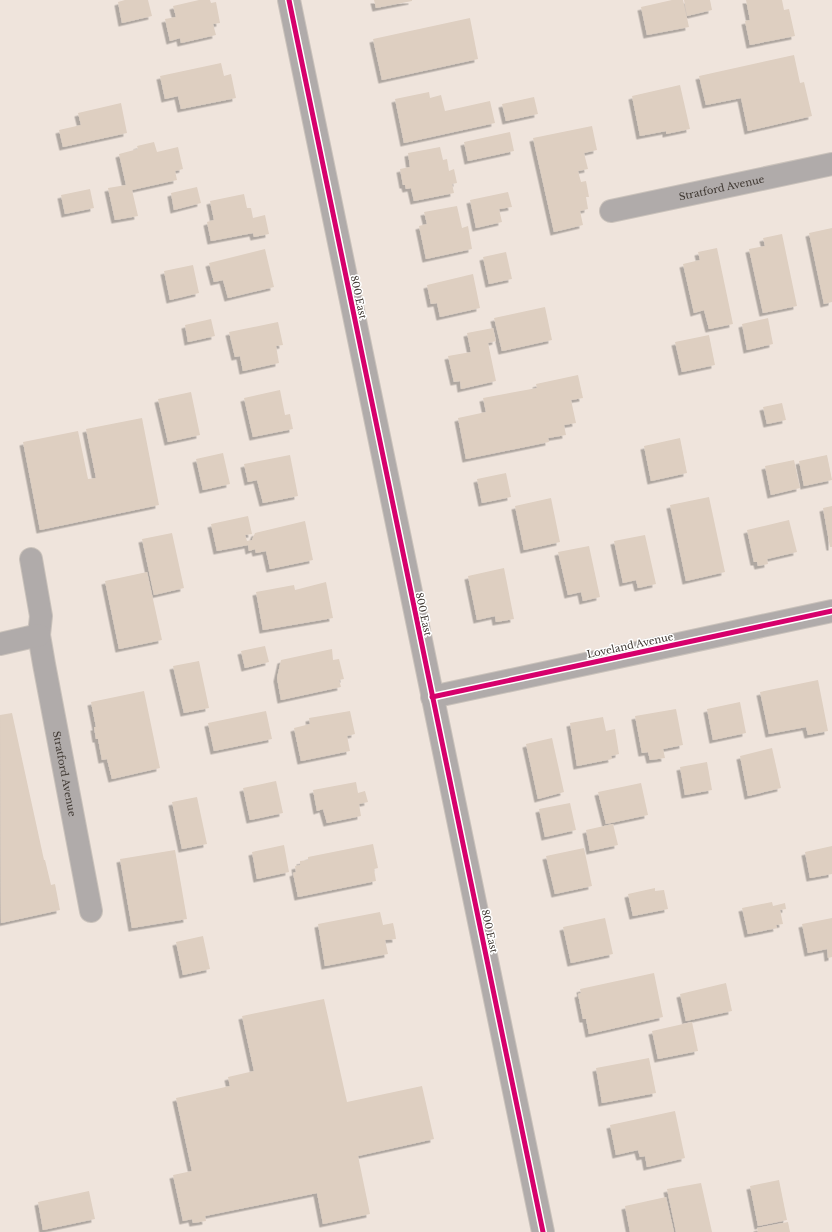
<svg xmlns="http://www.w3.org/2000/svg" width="832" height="1232" viewBox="0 0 832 1232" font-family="'Libre Baskerville',serif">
<defs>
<filter id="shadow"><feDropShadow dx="-3.5" dy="3.5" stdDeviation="0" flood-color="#0004"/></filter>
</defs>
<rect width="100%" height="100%" fill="#efe4dc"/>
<g fill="#decfc1" filter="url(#shadow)">
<polygon points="125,0 148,0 152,16 122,23 118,2"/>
<polygon points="199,0 210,0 211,3 216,2 220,23 213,24 216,35 181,43 180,38 170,41 165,19 176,17 173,6"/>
<polygon points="374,0 412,0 412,1 376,8"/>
<polygon points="672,0 683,0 689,27 647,35 641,7"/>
<polygon points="684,0 710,0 712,10 687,16"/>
<polygon points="746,0 782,0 784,10 789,9 795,36 750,45 745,21 750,20"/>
<polygon points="470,18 478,59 382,80 373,39"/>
<polygon points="794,55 800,83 804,82 812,116 748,131 741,98 706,105 699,76"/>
<polygon points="221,63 224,76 231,74 236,98 181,109 178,96 165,99 160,76"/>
<polygon points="680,85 690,129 666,134 666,131 640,136 632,96"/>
<polygon points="429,92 430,98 441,95 445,111 490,101 495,123 404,143 395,99"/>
<polygon points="534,97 538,114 506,121 502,104"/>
<polygon points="121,103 127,133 63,147 59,130 81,125 78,113"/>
<polygon points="592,126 597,150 584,153 588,169 578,171 581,182 586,181 589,197 586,197 588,209 580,211 583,225 554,232 533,138"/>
<polygon points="510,132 514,151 468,161 464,142"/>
<polygon points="154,142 157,152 178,147 183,169 175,171 177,180 132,190 138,216 115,220 108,188 126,185 119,154 138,149 137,146"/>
<polygon points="440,147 443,160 447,159 449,171 454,169 457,183 452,184 454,193 414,201 411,188 406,189 405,185 403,185 400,169 410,167 408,153"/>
<polygon points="197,187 201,203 174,210 171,193"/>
<polygon points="90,189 94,208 65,214 61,195"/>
<polygon points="508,192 512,207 499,209 502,222 476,228 470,200"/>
<polygon points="244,194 247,208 251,208 253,218 265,215 269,234 254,237 253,233 211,241 207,222 214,220 210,201"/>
<polygon points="457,206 462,228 468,226 472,249 426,259 419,226 427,224 424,212"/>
<polygon points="832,228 832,302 824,304 809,233"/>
<polygon points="782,234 797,306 763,313 749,249 765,246 763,238"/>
<polygon points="717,248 733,324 709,329 704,310 694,313 683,264 700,260 698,252"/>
<polygon points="265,249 274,287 228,298 223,280 214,282 209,263"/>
<polygon points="506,252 512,279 489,284 483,257"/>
<polygon points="193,265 199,293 170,300 164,271"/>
<polygon points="473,274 480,308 440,317 437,303 431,304 427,285"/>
<polygon points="545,307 552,340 502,351 494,318"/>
<polygon points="768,318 773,344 747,350 742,324"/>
<polygon points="211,319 215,336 188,342 185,325"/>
<polygon points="278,322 283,345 276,346 279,363 243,371 240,356 235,357 229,332"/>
<polygon points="493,328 496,341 488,343 496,381 461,389 460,381 454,382 448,356 471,352 467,333"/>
<polygon points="709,335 715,365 682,372 675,342"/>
<polygon points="578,375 583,398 571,400 576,423 564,425 566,435 548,438 549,442 466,459 458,418 486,412 483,398 537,388 536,384"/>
<polygon points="280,390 285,415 290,414 293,429 253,437 244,398"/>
<polygon points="191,392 200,435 168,442 158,399"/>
<polygon points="782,403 786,420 767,424 763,407"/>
<polygon points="142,418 159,505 40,530 23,442 78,431 88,479 96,478 86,429"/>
<polygon points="680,438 687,473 651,481 644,446"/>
<polygon points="223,453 230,484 203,490 196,459"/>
<polygon points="290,455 298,496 263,503 257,480 248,482 244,464"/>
<polygon points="827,455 832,480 804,486 799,461"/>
<polygon points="794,460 800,488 771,495 765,466"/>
<polygon points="506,473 511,497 482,503 477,479"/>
<polygon points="709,497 725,572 686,581 670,505"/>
<polygon points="551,498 560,542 524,550 515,506"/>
<polygon points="832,506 832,547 830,547 823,508"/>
<polygon points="248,516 252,534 245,535 247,541 252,540 255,533 305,521 313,560 270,569 266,551 256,553 255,549 249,551 248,545 217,551 211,524"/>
<polygon points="789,520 797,552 767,559 768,564 758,566 757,562 754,562 747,530"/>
<polygon points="172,533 184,588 154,595 142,539"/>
<polygon points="645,535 656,584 638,588 636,580 623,583 614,541"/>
<polygon points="589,546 600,597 583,601 581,592 568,595 558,552"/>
<polygon points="504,568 514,619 496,622 495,616 477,620 468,576"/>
<polygon points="147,572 162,640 119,649 105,581"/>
<polygon points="326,582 333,618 263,630 256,592 294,585 295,590"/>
<polygon points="265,646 269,662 245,668 241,651"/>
<polygon points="332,649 333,660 339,659 344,679 339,680 341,687 281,700 277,678 281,660"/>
<polygon points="199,661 209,708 184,713 173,666"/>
<polygon points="818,680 828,731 808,735 806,727 769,734 760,692"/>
<polygon points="144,691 160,768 112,779 107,759 102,760 98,739 96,739 94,727 96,727 91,702"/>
<polygon points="740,702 746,733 713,740 707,709"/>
<polygon points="676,709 683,745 663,749 665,758 650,760 648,752 642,753 635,716"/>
<polygon points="266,711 272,739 214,751 208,723"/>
<polygon points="350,711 355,734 347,736 350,751 301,761 294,728 310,724 309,718"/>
<polygon points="12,713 44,860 45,860 51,885 55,884 60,910 1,923 0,715"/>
<polygon points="603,717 606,731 615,729 619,754 611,756 612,759 577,766 570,723"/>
<polygon points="552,738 564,792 538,799 526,744"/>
<polygon points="772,748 781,788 748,796 740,756"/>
<polygon points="707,762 712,790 685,795 680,767"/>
<polygon points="276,781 283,813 250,820 243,788"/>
<polygon points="356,782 358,793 365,791 368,802 359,804 361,816 327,823 323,809 317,811 313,790"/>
<polygon points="641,783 648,815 606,824 598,792"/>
<polygon points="197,797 207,844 182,849 172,802"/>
<polygon points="570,803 576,830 545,837 539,809"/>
<polygon points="613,824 618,845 590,851 586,830"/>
<polygon points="373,844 378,868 374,869 376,881 298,897 293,873 296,872 295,866 300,865 300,861 308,860 308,857"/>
<polygon points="284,845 289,872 257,879 252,852"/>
<polygon points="832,846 832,874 810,878 805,852"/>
<polygon points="584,848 592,886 555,894 546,856"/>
<polygon points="175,850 187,919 132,928 120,859"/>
<polygon points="655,888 655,891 664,890 668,909 633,916 628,894"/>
<polygon points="772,902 773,906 785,903 786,909 780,910 783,924 776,925 777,928 748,934 742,908"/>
<polygon points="380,912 383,925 393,923 395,932 396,939 385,940 388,954 325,966 318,924"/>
<polygon points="605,918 613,954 571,963 563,927"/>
<polygon points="832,918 832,957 828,958 827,949 808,953 802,924"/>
<polygon points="203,936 210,969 183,975 176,942"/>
<polygon points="654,973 663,1017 589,1034 586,1019 583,1019 578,994 581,993 580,989"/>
<polygon points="726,983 732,1011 686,1021 680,994"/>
<polygon points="324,999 347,1102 422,1086 434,1139 358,1156 370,1214 323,1224 317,1193 205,1216 206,1221 193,1223 192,1219 183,1221 173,1175 192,1171 176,1098 230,1086 228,1077 254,1071 242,1016"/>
<polygon points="692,1022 698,1051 658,1059 652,1031"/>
<polygon points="649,1058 656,1093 602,1103 596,1068"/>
<polygon points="675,1111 685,1158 647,1167 645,1156 640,1157 638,1150 616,1155 610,1125"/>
<polygon points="779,1180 787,1220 758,1226 750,1186"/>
<polygon points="701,1183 712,1232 676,1232 667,1189"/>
<polygon points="89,1191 95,1219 43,1230 38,1202"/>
<polygon points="666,1197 674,1232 630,1232 625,1206"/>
<polygon points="788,1222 790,1232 758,1232 757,1228"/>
</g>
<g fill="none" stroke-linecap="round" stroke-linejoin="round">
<g stroke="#cac2bb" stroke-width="24">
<g id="minor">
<polyline points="289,0 543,1232"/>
<path id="s1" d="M611,211L832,164"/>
<path id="s2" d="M31,559L41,616L39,635L44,664L91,911"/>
<polyline points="0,644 39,635"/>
<polyline points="432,697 832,611"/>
</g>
</g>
<use href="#minor" stroke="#b0abaa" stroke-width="22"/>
<g stroke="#fff" stroke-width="8">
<g id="cycleway">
<polyline points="289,0 543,1232"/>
<polyline points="432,697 832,611"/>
</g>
</g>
<use href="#cycleway" stroke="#d6006c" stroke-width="5"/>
</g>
<g text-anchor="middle" stroke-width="3" stroke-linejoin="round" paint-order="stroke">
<g font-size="10" fill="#3e3731" stroke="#fff">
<text dy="4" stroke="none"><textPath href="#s1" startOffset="113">Stratford Avenue</textPath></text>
<text transform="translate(359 297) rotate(78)" y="4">800 East</text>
<text transform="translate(424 614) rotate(78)" y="4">800 East</text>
<text transform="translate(630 645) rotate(-12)" y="4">Loveland Avenue</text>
<text dy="4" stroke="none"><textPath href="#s2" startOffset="218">Stratford Avenue</textPath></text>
<text transform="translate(490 931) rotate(78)" y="4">800 East</text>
</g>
</g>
</svg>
